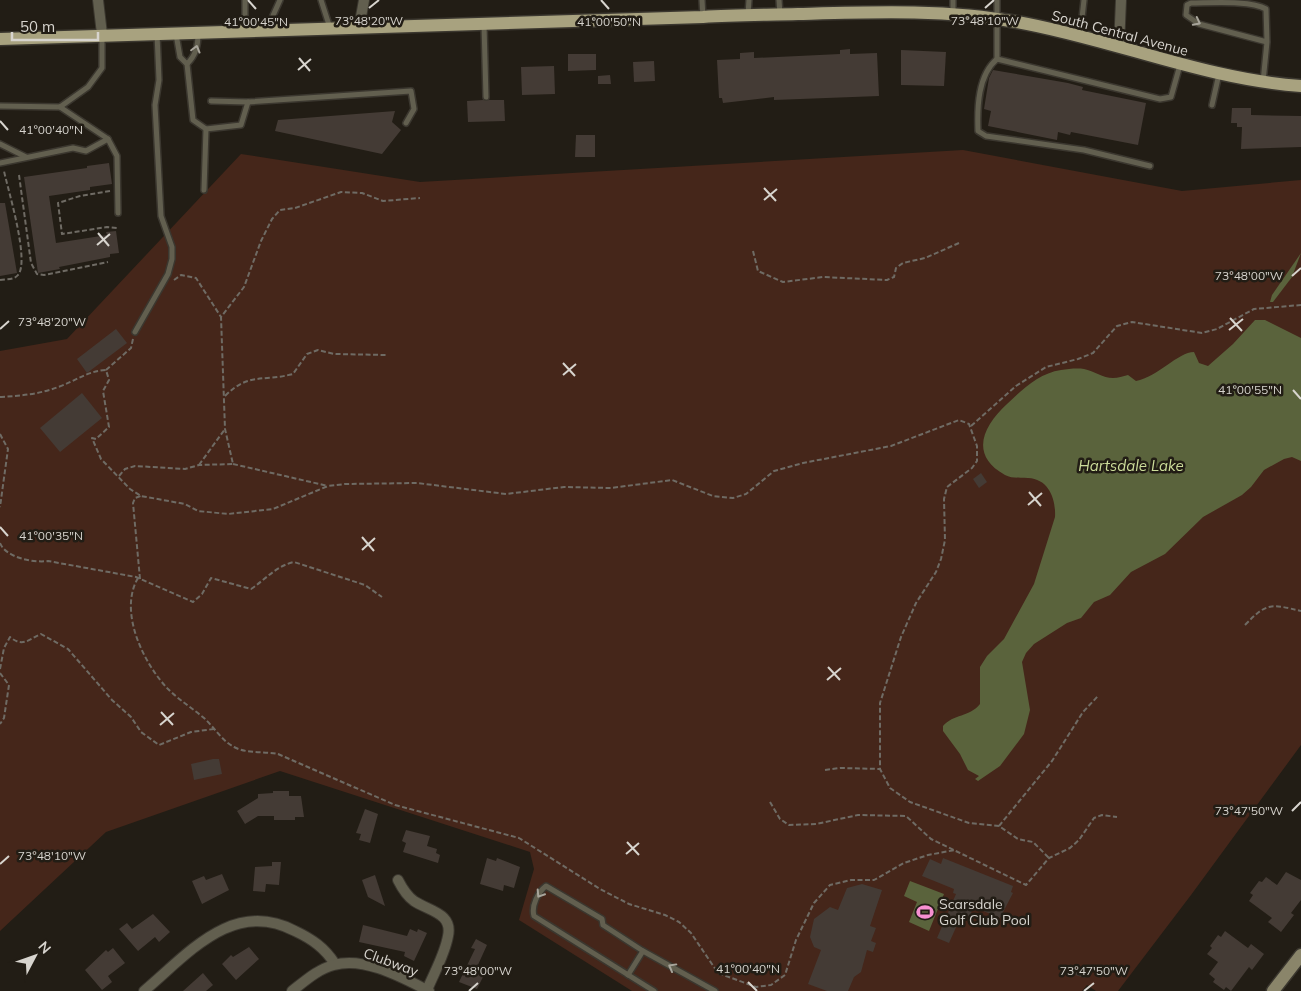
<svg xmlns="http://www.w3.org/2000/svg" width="1301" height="991" viewBox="0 0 1301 991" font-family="Mulish,sans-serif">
<rect width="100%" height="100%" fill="#221d15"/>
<polygon fill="#45261a" points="963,150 1182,191 1301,180 1301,745 1191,895 1118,991 1096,991 1087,985 1082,991 632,991 519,920 534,869 530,852 280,771 106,832 0,931 0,351 67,339 241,154 420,182"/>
<g fill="#5a633c">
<polygon points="1301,253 1292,277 1273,302 1270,302 1272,295"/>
<path d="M1255,320H1265L1301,338V461L1292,457L1284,459L1264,470L1251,487L1242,495L1203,517L1165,554L1131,572L1110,595L1094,602L1081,618L1067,623L1034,644L1026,653L1022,662L1030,710L1024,734L1000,766L978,781L975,779L979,776L968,770L960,754L943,731V726C953,714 970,717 980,704V667L987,656L1004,639L1034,584L1055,517C1056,499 1049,479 1028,478C1021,477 1012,479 1005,475C969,455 983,426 1007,404C1022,390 1039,373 1061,370C1068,369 1077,368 1084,369C1094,371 1103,378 1113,378C1118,378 1123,376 1128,375L1136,381C1158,377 1178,352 1194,352L1199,363L1208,366L1233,344Z"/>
<polygon points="910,881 944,894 929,931 909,922 917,902 904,896"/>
</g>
<g fill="#443b35">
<polygon points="850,49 850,54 877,53 879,96 774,100 774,97 723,103 722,98 719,98 717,60 740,59 740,53 754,52 754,58 840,54 840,50"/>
<polygon points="901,50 946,52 944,86 901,85"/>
<polygon points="568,54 596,54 596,70 568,71"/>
<polygon points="654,61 655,81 634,82 633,62"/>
<polygon points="554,66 555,94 522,95 521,67"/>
<polygon points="993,70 1068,83 1083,87 1082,90 1146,103 1138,145 1071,132 1070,135 1058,132 1057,140 988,126 991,111 984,109 989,78"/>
<polygon points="610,75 611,84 598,84 598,76"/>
<polygon points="483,100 504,100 505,121 468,122 467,101"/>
<polygon points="1232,108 1251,108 1251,115 1301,116 1301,147 1241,149 1242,127 1237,127 1237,123 1231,123"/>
<polygon points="395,111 392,122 401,130 382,154 275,131 278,120"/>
<polygon points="576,135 595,135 595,157 575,157"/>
<polygon points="109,163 112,184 90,187 90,190 49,196 56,243 107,235 106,232 116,231 119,253 110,254 110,257 59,267 60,269 38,273 24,177 87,168 87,166"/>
<polygon points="0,203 5,203 17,273 0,276"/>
<polygon points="116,329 127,343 87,373 77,359"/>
<polygon points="82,393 102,418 60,452 40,428"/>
<polygon points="981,473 987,482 979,488 973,479"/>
<polygon points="213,759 219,759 222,774 194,780 191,764"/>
<polygon points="273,791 289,791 289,796 301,796 304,817 295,817 295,820 274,820 274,816 258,816 245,824 237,811 258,798 258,794 273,793"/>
<polygon points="365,809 378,814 370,843 359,840 361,834 356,833"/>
<polygon points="406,830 430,836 427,846 437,849 436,853 440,855 438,863 403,852 406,843 402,841"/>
<polygon points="487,858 496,861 497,858 520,867 514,888 504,885 503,891 480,884"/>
<polygon points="943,858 1013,886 1011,892 1013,893 1000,918 974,907 969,917 962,914 949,943 937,938 956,894 953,893 954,889 922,876 930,859 941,864"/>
<polygon points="272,862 281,862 279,885 266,884 265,892 253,891 255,867 272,866"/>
<polygon points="1286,872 1301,880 1301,900 1291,913 1294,915 1281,932 1268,922 1272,918 1249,901 1253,895 1250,893 1259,881 1262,882 1266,877 1277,885"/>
<polygon points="222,874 229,890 202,904 192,881 204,876 206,880"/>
<polygon points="375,875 385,906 368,897 362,880"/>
<polygon points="862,884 882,890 870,926 876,928 871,941 876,943 873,952 867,950 861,972 854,977 848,991 827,991 808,984 821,950 814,947 810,937 814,919 830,907 838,910 847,888"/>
<polygon points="153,914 170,932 159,942 155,937 138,951 119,929 127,923 132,929"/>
<polygon points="363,925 407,936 410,929 417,932 418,929 427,933 414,961 404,956 405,952 359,942"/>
<polygon points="1225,931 1248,948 1251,944 1264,954 1252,970 1249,967 1231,991 1226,987 1224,990 1213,982 1215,979 1209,974 1218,962 1207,954 1212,948 1210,946 1218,935 1221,937"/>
<polygon points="476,939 487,945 477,967 486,971 477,989 459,982 475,949 471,948"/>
<polygon points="249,947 259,959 236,980 222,964 231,955 233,957"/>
<polygon points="113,948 125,963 108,976 112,982 102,990 85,970 106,950 108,952"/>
<polygon points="1077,967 1088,970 1085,978 1075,975"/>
<polygon points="203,973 213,985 206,991 183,991"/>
</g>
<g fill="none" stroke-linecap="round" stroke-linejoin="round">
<g stroke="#3b372f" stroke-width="8">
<g id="service">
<polyline points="245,0 245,30"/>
<polyline points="321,0 330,28"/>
<polyline points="702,0 703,17"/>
<polyline points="779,0 780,14"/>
<polyline points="997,0 997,59 1160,99 1171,97 1180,65"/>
<polyline points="748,14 749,0"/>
<polyline points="953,14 953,0"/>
<polyline points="484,25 486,97"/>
<polyline points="267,29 280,0"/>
<polyline points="176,34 180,57 187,64 193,120 206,129 241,125 248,102"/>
<polyline points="1080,36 1084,0"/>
<path d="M997,59C978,75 977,107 978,131L986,136L1084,150L1150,166"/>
<path d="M187,64C196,55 198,46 198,33"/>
<path d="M1263,82L1267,42L1266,9C1251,0 1210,3 1191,3L1187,5L1186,15L1199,24L1267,42"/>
<polyline points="211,101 248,102 411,91 414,109 406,123"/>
<polyline points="1212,105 1219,74"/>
<polyline points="0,106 60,107 88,87 102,68 102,37"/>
<polyline points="60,107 108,139 117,156 118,213"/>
<polyline points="0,144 26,157"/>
<polyline points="0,163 73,148 86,151 108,139"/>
<polyline points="204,190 206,129"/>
<polyline points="135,332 168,274 172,259 172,247 161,216 155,105 159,80 157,34"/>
<polyline points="628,975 643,951"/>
<path d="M654,991L534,916C531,906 538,892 546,886L602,919L603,925L643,951L715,991"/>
</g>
</g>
<g stroke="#3b372f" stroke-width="12">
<g id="minor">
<polyline points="98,0 102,34"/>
<polyline points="359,28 364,0"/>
<polyline points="1119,47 1121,0"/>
<path d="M398,880C402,888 407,896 414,901C429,911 453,913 448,936C445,954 434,973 427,990"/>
<path d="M144,991C188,954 233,898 295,931C312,939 325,948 335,964"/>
<path d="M292,991C305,981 318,969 334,965C364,956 403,978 429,991"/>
</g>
</g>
<g stroke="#3b372f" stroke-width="15">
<polyline id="secondary" points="1273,991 1301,955"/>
</g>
<g stroke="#3b372f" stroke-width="15">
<path id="primary" d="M0,39L703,17C735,15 766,15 798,14C871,12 945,9 1017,22C1113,39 1203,79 1301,86"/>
</g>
<g stroke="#6f6b64" stroke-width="2" stroke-dasharray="5 2.5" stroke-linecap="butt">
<polyline points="19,175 31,263 37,274 44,275 108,262"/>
<polyline points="110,191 80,196 58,203 62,234 107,227 117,228"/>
<polyline points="753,251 758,271 783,282 823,277 887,280 894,277 896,268 903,263 925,258 959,243"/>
<path d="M0,280C6,279 14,280 18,275C30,261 8,190 4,171"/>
<polyline points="174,280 181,275 196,278 221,317"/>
<polyline points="106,370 131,348 133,339"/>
<path d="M225,396C249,372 263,382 293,374L307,354L318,350L334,354L387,355"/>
<path d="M0,397C20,396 40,394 58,387C76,381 87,371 106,370L109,380L103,391L109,427L96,439L92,438L101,459L130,489L141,496L185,504L198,511L228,514L273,509L328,486L345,484L417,483L506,494L564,487L611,488L672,480L713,496L733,498L746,494L774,471L803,463L891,446L959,420L969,424L977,446V461L972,468L947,487L944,499L945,540L941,559L936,572L916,603L901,637L880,703V769L890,788L910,802L969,823L999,826L1018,839L1033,842L1049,858"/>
<polyline points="971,426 1016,386 1046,367 1078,359 1093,353 1117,326 1132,322 1202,333 1217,329 1254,309 1301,305"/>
<polyline points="0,434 8,449 0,507"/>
<polyline points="233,464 328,486"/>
<polyline points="199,465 225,429"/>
<polyline points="119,476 125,469 135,466 185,469 199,465 233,464 225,429 221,317 244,287 261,241 272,219 280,210 295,208 341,192 362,193 383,201 420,198"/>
<path d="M0,543C6,558 34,563 48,561L136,577L193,602L202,594L211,578L251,589C266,579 276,566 294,562L365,585L382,597"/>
<path d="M138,578C118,612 144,664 168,689C179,700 192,708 204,718C214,727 222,741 234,747C247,754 264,751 278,754L395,805L519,838L600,889L629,904L665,915L679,922L691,933L718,973L756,987L771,985L785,975L796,940L814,903L830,885L851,880H874L904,863L928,855L955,850"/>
<polyline points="140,579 133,503 135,498 141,496"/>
<path d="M1245,625C1267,602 1271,604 1301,611"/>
<path d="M0,669L4,648L10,637C23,648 29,639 41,634L68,649L112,700L131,717L141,732L159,745L191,732L214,729"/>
<polyline points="0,673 9,685 4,718 0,724"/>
<polyline points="825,770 840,768 880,769"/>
<polyline points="770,802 780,819 789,825 816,824 858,815 906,816 931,839 1026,885 1049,858 1070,848 1079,840 1094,818 1102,815 1117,817"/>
<polyline points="999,826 1052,761 1083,712 1098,696"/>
</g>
<use href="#service" stroke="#625f4f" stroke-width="5"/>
<use href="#minor" stroke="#625f4f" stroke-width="10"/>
<use href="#secondary" stroke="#8a856a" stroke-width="12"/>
<use href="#primary" stroke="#a8a27f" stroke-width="12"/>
</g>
<defs><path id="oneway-chevron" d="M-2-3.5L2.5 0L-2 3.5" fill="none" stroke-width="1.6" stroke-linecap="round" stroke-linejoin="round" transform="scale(1.25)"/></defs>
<g stroke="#a8a59b">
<use href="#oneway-chevron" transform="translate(1197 22) rotate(27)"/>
<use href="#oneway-chevron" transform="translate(196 49) rotate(-75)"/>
<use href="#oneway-chevron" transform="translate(540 894) rotate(123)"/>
<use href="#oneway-chevron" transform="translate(672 967) rotate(-151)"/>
</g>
<path fill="none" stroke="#d7d4ce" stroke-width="2" d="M248,0L256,9M601,0L609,9M369,8L379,0M985,8L994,0M299,58L310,71M298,70L311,59M0,121L8,130M764,188L776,201M764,200L777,189M98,233L109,246M97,245L110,234M1292,276L1301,268M1230,318L1242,331M0,329L9,321M1229,330L1243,319M563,363L575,376M563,375L576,364M1293,390L1301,399M1029,492L1041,506M1028,505L1042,493M0,527L8,536M362,537L374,551M362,550L375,538M828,667L840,680M827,680L841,668M161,712L173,725M160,725L174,713M1292,811L1301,802M627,842L639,855M626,854L639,843M0,864L9,856M748,982L757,991M469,991L478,983M1084,991L1094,983"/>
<defs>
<g id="stadium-bare" transform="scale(1.35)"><path d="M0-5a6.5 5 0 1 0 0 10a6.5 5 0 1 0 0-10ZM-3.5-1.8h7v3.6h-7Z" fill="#f690d0" stroke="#221d15" stroke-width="2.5" paint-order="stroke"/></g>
</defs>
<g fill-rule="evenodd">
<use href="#stadium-bare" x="925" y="912"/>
</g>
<g text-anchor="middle" stroke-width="5" stroke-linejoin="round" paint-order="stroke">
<g font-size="14" fill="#d7d4ce" stroke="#221d15">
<text transform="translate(1120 33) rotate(15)" y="5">South Central Avenue</text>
<text transform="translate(391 962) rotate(20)" y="5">Clubway</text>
</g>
<g font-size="14" fill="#d7d4ce" stroke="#221d15" text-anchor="start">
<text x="939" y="909">Scarsdale<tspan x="939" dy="16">Golf Club Pool</tspan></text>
</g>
<g font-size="15" font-style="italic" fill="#cddd9a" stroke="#221d15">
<text x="1131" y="471">Hartsdale Lake</text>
</g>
</g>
<g font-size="12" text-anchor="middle" fill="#d7d4ce" stroke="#221d15" stroke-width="5" stroke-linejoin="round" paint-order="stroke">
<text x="369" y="25">73°48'20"W</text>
<text x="985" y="25">73°48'10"W</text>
<text x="256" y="26">41°00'45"N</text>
<text x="609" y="26">41°00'50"N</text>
<text x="51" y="134">41°00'40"N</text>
<text x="1249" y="280">73°48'00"W</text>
<text x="52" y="326">73°48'20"W</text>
<text x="1250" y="394">41°00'55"N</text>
<text x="51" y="540">41°00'35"N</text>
<text x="1249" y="815">73°47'50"W</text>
<text x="52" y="860">73°48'10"W</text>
<text x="748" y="973">41°00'40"N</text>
<text x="478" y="975">73°48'00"W</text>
<text x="1094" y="975">73°47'50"W</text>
</g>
<g transform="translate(35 956) rotate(49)" stroke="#221d15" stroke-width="4" paint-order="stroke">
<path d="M0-4L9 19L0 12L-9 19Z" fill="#d7d4ce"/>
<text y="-8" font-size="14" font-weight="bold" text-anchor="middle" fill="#d7d4ce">N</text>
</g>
<path d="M12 32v8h86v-8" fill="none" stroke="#d7d4ce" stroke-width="2.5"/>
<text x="20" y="32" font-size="15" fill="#d7d4ce" stroke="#221d15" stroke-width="4" paint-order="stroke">50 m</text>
</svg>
